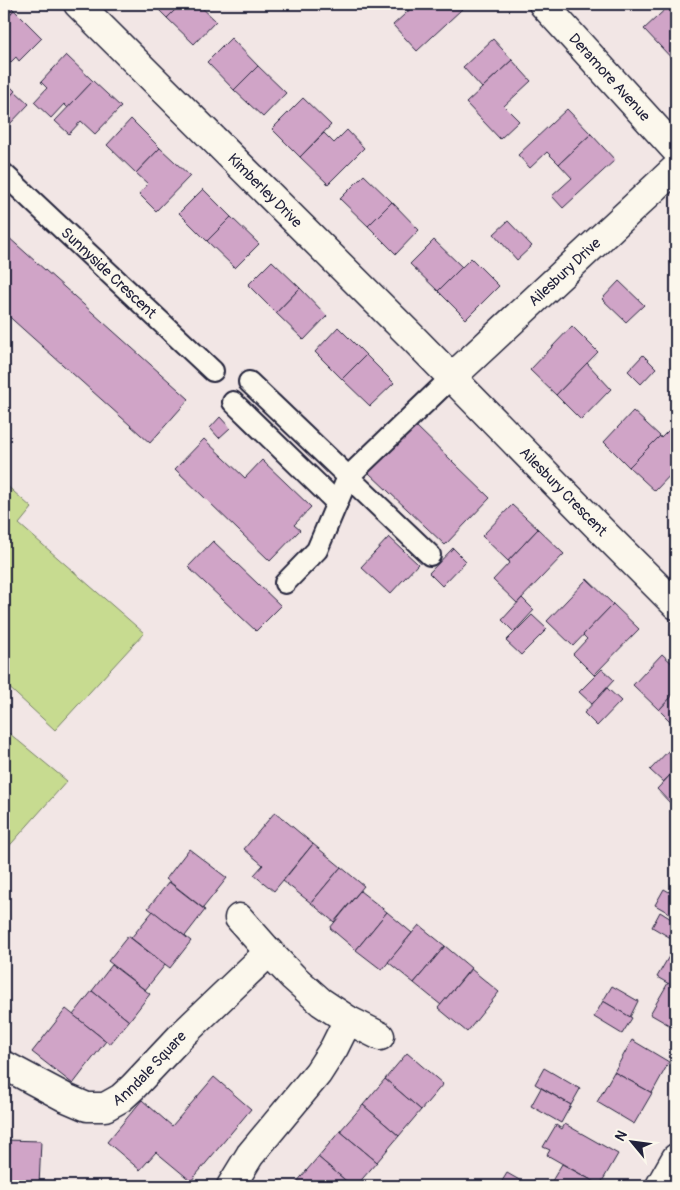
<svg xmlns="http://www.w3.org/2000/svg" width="680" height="1190" viewBox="0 0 680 1190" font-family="Pangolin,sans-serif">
<rect width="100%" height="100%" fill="#f2e6e5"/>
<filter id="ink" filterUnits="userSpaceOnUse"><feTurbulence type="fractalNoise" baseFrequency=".02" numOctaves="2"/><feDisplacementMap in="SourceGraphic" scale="10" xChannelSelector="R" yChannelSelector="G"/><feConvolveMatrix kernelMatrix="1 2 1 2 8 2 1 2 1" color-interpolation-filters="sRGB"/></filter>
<g filter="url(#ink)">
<g fill="#c7db90" stroke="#747e66">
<polygon points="4,483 32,508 19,524 144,633 55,730 4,683"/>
<polygon points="4,729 67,781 4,852"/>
</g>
<g fill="#d0a4c7" stroke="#22223b">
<polygon points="4,4 8,4 14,10 4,21"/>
<polygon points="153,4 181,4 167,18"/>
<polygon points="181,4 198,4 216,21 194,44 167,18"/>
<polygon points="401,4 416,4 408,11"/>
<polygon points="416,4 458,4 462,9 417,51 393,25"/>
<polygon points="671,4 676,9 676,63 644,29"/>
<polygon points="14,10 42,38 19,61 16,57 4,69 4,21"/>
<polygon points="231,38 258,66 234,90 207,62"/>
<polygon points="493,39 512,60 482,88 463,67"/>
<polygon points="66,55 93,81 68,108 64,104 51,118 34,102 47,88 41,82"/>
<polygon points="512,60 531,81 504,106 519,121 500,139 466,103"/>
<polygon points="258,66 286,93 263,117 234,90"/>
<polygon points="4,80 15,91 4,103"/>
<polygon points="93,81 121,107 95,134 81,121 69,134 55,121"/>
<polygon points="15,91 29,104 9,125 4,120 4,103"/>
<polygon points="303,98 331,125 300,157 272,129"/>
<polygon points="567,109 591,134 559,164 547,152 530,168 518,155"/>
<polygon points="131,119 160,148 136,173 107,145"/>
<polygon points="347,130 364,148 328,184 300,157 324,133 334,143"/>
<polygon points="591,134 615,160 563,208 552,196 572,178 559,164"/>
<polygon points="160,148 190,176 156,211 139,194 148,184 136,173"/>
<polygon points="364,175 392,202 368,226 340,199"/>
<polygon points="203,189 231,217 207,241 179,213"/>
<polygon points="392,202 419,230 396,254 368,226"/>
<polygon points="231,217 259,244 235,268 207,241"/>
<polygon points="508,221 532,246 517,260 494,234"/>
<polygon points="7,236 189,399 150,443 4,312 4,240"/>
<polygon points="434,240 462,267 438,291 410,264"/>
<polygon points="471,258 499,286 466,319 438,291"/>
<polygon points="272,261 300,288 276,313 248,285"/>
<polygon points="619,281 644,305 626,322 602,299"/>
<polygon points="300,288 327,316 304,340 276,313"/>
<polygon points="572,326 598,352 556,395 530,370"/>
<polygon points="338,327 366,355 342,379 315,352"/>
<polygon points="366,355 394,383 370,406 342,379"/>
<polygon points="643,355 656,368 641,384 628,371"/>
<polygon points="587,363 611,389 581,420 556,395"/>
<polygon points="633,411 660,436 629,467 604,442"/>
<polygon points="220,417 230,428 219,438 210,428"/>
<polygon points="676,423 676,469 655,491 629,467 660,436 661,438"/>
<polygon points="415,425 490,498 445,545 369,473"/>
<polygon points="204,439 245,478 262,460 311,507 294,525 300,530 270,561 175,469"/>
<polygon points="512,505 538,529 508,561 482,536"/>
<polygon points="538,529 564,554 517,603 493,580 510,562 508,561"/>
<polygon points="389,537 418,564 390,594 361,567"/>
<polygon points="213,541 281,606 256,631 188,567"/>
<polygon points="453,548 466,561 442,586 429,573"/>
<polygon points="587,579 613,604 573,646 547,621"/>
<polygon points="522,598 534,610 514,632 502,620"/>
<polygon points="613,604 639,629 594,675 573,654 587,639 583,635"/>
<polygon points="532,615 547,629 521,655 506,641"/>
<polygon points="662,654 676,667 676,692 659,710 633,685"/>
<polygon points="602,669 614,680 592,704 579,692"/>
<polygon points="607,688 621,701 597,726 584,713"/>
<polygon points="676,692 676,727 659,710"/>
<polygon points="672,747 676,750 676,769 663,782 650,770"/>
<polygon points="676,769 676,799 671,804 657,789"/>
<polygon points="275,812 313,844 274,891 254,875 263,865 244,849"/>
<polygon points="313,844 341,867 311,903 283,881"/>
<polygon points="189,849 227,878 203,908 166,879"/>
<polygon points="341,867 364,886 334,922 311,903"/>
<polygon points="169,882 205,910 185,936 148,908"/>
<polygon points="664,889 676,896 676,917 655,905"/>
<polygon points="360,891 387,912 356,950 330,928"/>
<polygon points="153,911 191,941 170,968 131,938"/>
<polygon points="387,912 412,933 382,970 356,950"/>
<polygon points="660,912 676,922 676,941 652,927"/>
<polygon points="419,925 445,946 414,983 388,962"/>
<polygon points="128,936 165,965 145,990 108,961"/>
<polygon points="445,946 471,968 441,1005 414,983"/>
<polygon points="675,946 676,946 676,988 657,977"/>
<polygon points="112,965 150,994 129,1021 92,991"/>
<polygon points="471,969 499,992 467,1032 438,1008"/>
<polygon points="668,983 676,988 676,1029 650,1014"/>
<polygon points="612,986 638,1001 630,1017 603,1001"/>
<polygon points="92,991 129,1021 110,1044 73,1015"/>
<polygon points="603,1001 632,1018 622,1034 594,1017"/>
<polygon points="66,1009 106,1041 73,1084 32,1052"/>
<polygon points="632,1040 669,1062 652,1093 614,1072"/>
<polygon points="407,1053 443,1084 421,1110 385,1079"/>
<polygon points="544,1068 580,1089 571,1105 535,1084"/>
<polygon points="614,1072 652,1093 634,1124 597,1102"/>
<polygon points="214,1077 251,1109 191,1181 156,1152 140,1170 107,1142 142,1100 172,1126"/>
<polygon points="385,1079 421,1110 399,1136 363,1105"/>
<polygon points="541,1088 571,1105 561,1123 531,1106"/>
<polygon points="363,1105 399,1136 377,1162 340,1131"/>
<polygon points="565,1124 618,1154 600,1185 547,1155 550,1150 543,1147 556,1125 562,1129"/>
<polygon points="340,1131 377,1162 356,1186 352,1186 318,1157"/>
<polygon points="4,1140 41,1141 39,1186 4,1186"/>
<polygon points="318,1157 352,1186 300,1186 296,1183"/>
<polygon points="562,1164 600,1185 599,1186 549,1186"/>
<polygon points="507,1173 530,1186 499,1186"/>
</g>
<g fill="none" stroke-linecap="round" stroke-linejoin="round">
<g stroke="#22223b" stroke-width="24">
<g id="service">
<path id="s1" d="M4,174L213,371"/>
<polyline points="249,382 430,555"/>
<polyline points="233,402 337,503"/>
<polyline points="285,583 317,550 348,477 452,377"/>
</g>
</g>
<g stroke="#22223b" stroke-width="31">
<g id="minor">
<path id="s2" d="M78,4L413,338L604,533L676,605"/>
<path id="s3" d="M543,4L676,150"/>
<path id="s4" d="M452,377L676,168"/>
<polyline points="239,918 269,952 293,977 321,1002 348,1020 380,1036"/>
<path id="s5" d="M6,1066L66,1098L87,1107H105L121,1098L133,1087L183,1034L269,952"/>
<polyline points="231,1186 250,1155 318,1073 334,1048 348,1020"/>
<polyline points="660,1186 676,1158"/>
</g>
</g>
<use href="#service" stroke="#fbf7ec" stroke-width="20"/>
<use href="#minor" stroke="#fbf7ec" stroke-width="28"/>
</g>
</g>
<g text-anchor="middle" stroke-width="5" stroke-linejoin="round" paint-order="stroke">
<g font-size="15" fill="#22223b" stroke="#fbf7ec">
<text dy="5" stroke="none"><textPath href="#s3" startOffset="99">Deramore Avenue</textPath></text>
<text dy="5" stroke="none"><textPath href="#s2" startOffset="264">Kimberley Drive</textPath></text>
<text dy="5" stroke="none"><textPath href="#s1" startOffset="144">Sunnyside Crescent</textPath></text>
<text dy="5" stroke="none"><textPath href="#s4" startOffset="154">Ailesbury Drive</textPath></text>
<text dy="5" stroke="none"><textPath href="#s2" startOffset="688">Ailesbury Crescent</textPath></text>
<text dy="5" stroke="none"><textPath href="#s5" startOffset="168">Anndale Square</textPath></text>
</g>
</g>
<rect width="680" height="1190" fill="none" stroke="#fbf7ec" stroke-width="20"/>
<rect x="10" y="10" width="660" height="1170" fill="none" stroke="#22223b" stroke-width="2" filter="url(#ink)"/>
<g transform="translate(632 1142) rotate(299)" stroke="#fbf7ec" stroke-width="4" paint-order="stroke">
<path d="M0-4L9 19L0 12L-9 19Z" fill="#22223b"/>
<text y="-8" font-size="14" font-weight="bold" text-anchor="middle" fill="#22223b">N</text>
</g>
</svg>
